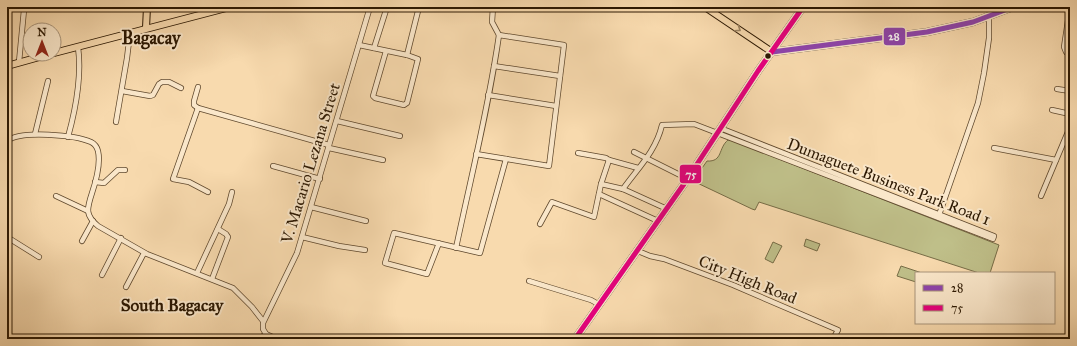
<svg xmlns="http://www.w3.org/2000/svg" width="1077" height="346" viewBox="0 0 1077 346" font-family="'IM FELL Great Primer',serif">
<rect width="100%" height="100%" fill="#f8daae"/>
<filter id="stains"><feTurbulence type="fractalNoise" baseFrequency=".005" numOctaves="4"/><feColorMatrix values="0 0 0 0 .2 0 0 0 0 .09 0 0 0 0 .02 0 0 0 .5 -.17"/></filter>
<radialGradient id="worn" r=".72"><stop offset=".6" stop-color="#630" stop-opacity="0"/><stop offset="1" stop-color="#630" stop-opacity=".3"/></radialGradient>
<g fill="#bfbf89" stroke="#766c46">
<path d="M728,140H731L999,245L990,273H979L759,202L755,210L752,209L693,181L707,161C723,162 718,148 728,140Z"/>
<polygon points="806,239 820,244 817,251 804,246"/>
<polygon points="773,242 782,246 773,263 765,259"/>
<polygon points="901,266 922,273 916,273 916,282 897,276"/>
</g>
<g fill="none" stroke-linecap="round" stroke-linejoin="round">
<g stroke="#5f482d" stroke-width="6">
<g id="minor">
<polyline points="19,7 24,10 19,62"/>
<polyline points="493,7 492,22 499,35"/>
<polyline points="1070,7 1064,47 1066,52 1070,55"/>
<polyline points="359,45 407,55 418,59 407,103 404,105 375,98 373,96 386,51"/>
<polyline points="374,48 387,7"/>
<polyline points="407,55 419,7"/>
<polyline points="494,66 560,76"/>
<polyline points="198,87 194,101 194,105 198,108 329,145"/>
<polyline points="1057,89 1070,91"/>
<polyline points="122,91 150,96 153,95 159,84 162,82 169,82 181,88"/>
<polyline points="488,95 556,106"/>
<polyline points="198,108 173,179 189,182 208,192"/>
<polyline points="1052,110 1070,114"/>
<polyline points="337,121 400,136"/>
<polyline points="116,122 127,58 130,33"/>
<polyline points="35,134 48,81"/>
<path d="M68,137C76,108 82,76 78,47"/>
<path d="M7,141C21,130 75,135 91,142C95,144 97,147 98,151C101,164 96,181 92,193C90,199 88,205 88,211C89,218 93,222 98,226L147,254L233,288L252,307L263,321"/>
<polyline points="329,148 383,160"/>
<polyline points="994,148 1056,160"/>
<polyline points="634,152 688,179"/>
<polyline points="578,153 606,158 609,160 638,168"/>
<polyline points="273,166 320,179"/>
<polyline points="95,182 104,183 118,170 125,170"/>
<polyline points="601,184 623,189 667,209"/>
<path d="M623,189C638,168 656,151 662,125L694,124L993,239L994,236L720,128"/>
<polyline points="599,194 658,221"/>
<polyline points="56,196 88,211"/>
<polyline points="1041,196 1070,127"/>
<polyline points="311,207 366,221"/>
<polyline points="939,215 978,103 984,73 989,38 989,16"/>
<polyline points="540,224 552,202 594,217 601,184 609,160"/>
<polyline points="7,237 39,257"/>
<polyline points="302,237 339,246 365,250"/>
<polyline points="82,241 93,221"/>
<polyline points="439,243 427,274 385,263 394,233 480,253 506,159"/>
<path d="M456,248C471,177 489,106 499,35L564,45L549,166L476,154"/>
<polyline points="638,251 650,256 664,259 733,285 838,330 833,339"/>
<polyline points="197,273 229,204 232,192"/>
<polyline points="102,275 121,238"/>
<polyline points="212,279 228,237 226,234 218,229"/>
<polyline points="529,281 591,300 600,305"/>
<polyline points="126,287 144,253"/>
<polyline points="259,339 266,334"/>
<polyline points="277,339 266,334 263,329 263,323 297,253 370,7"/>
</g>
</g>
<g stroke="#2c1802" stroke-width="8">
<g id="major">
<polyline points="705,7 772,52"/>
<polyline points="146,28 147,7"/>
<polyline points="772,52 927,32 973,22 1013,7"/>
<polyline points="54,53 230,7"/>
<polyline points="7,66 50,54"/>
<polyline points="575,339 684,184 758,71 803,7"/>
</g>
</g>
<use href="#minor" stroke="#fae7ca" stroke-width="4.5"/>
<use href="#major" stroke="#f8daae" stroke-width="6"/>
<g stroke="#fae7ca" stroke-width="8">
<polyline id="bus-1" points="772,52 927,32 973,22 1013,7"/>
</g>
<g stroke="#fae7ca" stroke-width="8">
<polyline id="bus-2" points="575,339 684,184 758,71 803,7"/>
</g>
<use href="#bus-1" stroke="#8e44ad" stroke-width="5"/>
<use href="#bus-2" stroke="#e5007d" stroke-width="5"/>
</g>
<defs><path id="oneway-chevron" d="M-2-3.5L2.5 0L-2 3.5" fill="none" stroke-width="1.6" stroke-linecap="round" stroke-linejoin="round"/></defs>
<use stroke="#9c8361" href="#oneway-chevron" transform="translate(738 29) rotate(34)"/>
<circle fill="#2c1802" stroke="#fae7ca" stroke-width="1.5" cx="768" cy="56" r="3.5"/>
<g text-anchor="middle" stroke-width="4" stroke-linejoin="round" paint-order="stroke">
<g font-size="16" fill="#2c1802" stroke="#fae7ca">
<text transform="translate(310 163) rotate(-73)" y="6">V. Macario Lezana Street</text>
<text transform="translate(889 181) rotate(21)" y="6">Dumaguete Business Park Road 1</text>
<text transform="translate(748 279) rotate(22)" y="6">City High Road</text>
</g>
<g font-size="17" font-weight="bold" fill="#2c1802" stroke="#fae7ca">
<text x="172" y="311">South Bagacay</text>
</g>
<g font-size="18" font-weight="bold" fill="#2c1802" stroke="#fae7ca">
<text x="151" y="44">Bagacay</text>
</g>
</g>
<g stroke="#fae7ca" stroke-width="1.5">
<rect x="883" y="27" width="23" height="19" rx="4" fill="#8e44ad"/>
<rect x="679" y="164" width="23" height="20" rx="4" fill="#e5007d"/>
</g>
<g font-size="11" text-anchor="middle" font-weight="bold" fill="#fff">
<text x="894" y="40">28</text>
<text x="691" y="178">75</text>
</g>
<rect width="1077" height="346" fill="none" stroke="#f8daae" stroke-width="24"/>
<rect x="8" y="8" width="1061" height="330" fill="none" stroke="#2c1802" stroke-width="2"/>
<rect x="12" y="12" width="1053" height="322" fill="none" stroke="#2c1802"/>
<rect x="915" y="272" width="140" height="52" fill="#fae7ca" stroke="#a8947a"/>
<rect x="923" y="285" width="20" height="6" fill="#8e44ad" stroke="#a8947a"/>
<text x="951" y="292" font-size="12" fill="#2c1802">28</text>
<rect x="923" y="305" width="20" height="6" fill="#e5007d" stroke="#a8947a"/>
<text x="951" y="312" font-size="12" fill="#2c1802">75</text>
<g transform="translate(42 42)"><circle r="19" fill="#fae7ca" stroke="#a8947a"/>
<path d="M0-3L7 15L0 10L-7 15Z" fill="#8f2418"/>
<text y="-6" font-size="11" font-weight="bold" text-anchor="middle" fill="#2c1802">N</text>
</g>
<rect width="100%" height="100%" filter="url(#stains)"/>
<rect width="100%" height="100%" fill="url(#worn)"/>
</svg>
